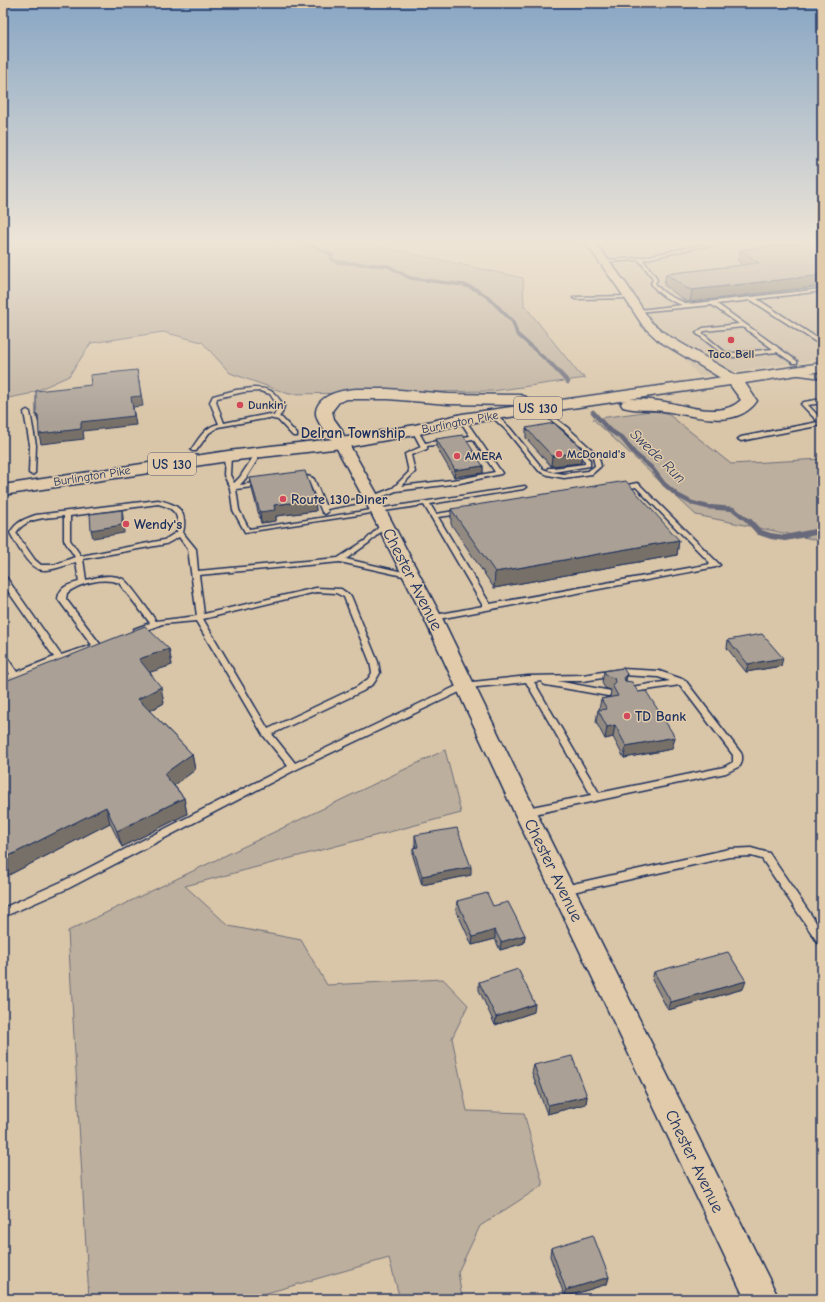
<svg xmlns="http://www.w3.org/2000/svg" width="825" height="1302" viewBox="0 0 825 1302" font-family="'Comic Neue',sans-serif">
<rect width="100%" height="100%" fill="#d9c5a7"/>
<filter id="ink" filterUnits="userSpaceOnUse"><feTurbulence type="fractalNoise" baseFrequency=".025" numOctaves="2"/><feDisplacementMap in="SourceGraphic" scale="8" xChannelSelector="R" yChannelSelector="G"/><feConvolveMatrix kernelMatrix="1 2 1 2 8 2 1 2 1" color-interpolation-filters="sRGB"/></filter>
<g filter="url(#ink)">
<polygon fill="#cbbaa2" points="590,242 822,242 822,359 699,376 623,287"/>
<g fill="#bdaf9d" stroke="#6c6f7e">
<polygon points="3,242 370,242 376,246 523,278 524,305 580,375 586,378 493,391 289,394 230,373 202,342 163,332 91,343 69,376 29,394 3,399"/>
<polygon points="658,410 668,414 731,464 822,459 822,541 696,515 593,419"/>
<polygon points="445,750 461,813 185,886 229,926 301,940 327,985 443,979 468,1005 452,1038 467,1111 524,1113 543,1185 480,1226 458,1272 462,1299 400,1299 389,1258 246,1299 89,1299 68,931"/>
</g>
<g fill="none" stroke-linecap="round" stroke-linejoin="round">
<polyline stroke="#676a7b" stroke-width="3.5" points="249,242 310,245 332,255 332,259 337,262 388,266 410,278 464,285 475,289 488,297 513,322 517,334 553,366"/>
<g stroke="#676a7b" stroke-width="4.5">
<polyline points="552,365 568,382"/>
<polyline points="593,412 608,429 622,438 635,454 652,468 664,484 677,495 692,503 708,507 733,509 751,523"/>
</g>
<polyline stroke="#676a7b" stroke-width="6" points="750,522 759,532 771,536 785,538 815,532 822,533"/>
<g stroke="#1b2f5e" stroke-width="3">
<g id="service">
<path d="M720,242H732L690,249L643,260L656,277L657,280L655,283C663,295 676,299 688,304L822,289V291L757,299L817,338L822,337V341L816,342L751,300L717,304L797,361V363H793L777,352L734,357L725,356L696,333L703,328L739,324L712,305L637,312V310H639L682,305C669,300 658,295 651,283L653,280L652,277L639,260L604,262L602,261L604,260L640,258L690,247ZM743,327L773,349L734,353H726L702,333L704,331Z"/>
<polygon points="630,296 632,296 632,298 575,299 573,298 575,297"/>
<polygon points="794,371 822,374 822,378 792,374 791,373"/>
<path d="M253,388C271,388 274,391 284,406L282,413L279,417L282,418L297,434V436H293L278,420L269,418L218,427L209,433L196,451H192L191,450C198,440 205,426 219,424L210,402L213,396L236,390ZM260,391L270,394L278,406L274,416L269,414L224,423L216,402L217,398L244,392Z"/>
<polygon points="822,399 822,403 808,405 822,420 822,425 741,441 738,439 741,437 818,422 801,404 804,402"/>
<polygon points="539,406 568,428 598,455 601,466 600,467 592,474 564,478 548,475 539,471 506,430 490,415 495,414 510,428 543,469 551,472 564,474 588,471 595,466 593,457 564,430 537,409 536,408"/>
<polygon points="27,410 30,412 36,445 35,473 32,475 29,473 30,445 24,412"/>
<path d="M462,417L464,418L502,473L501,474L460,483L396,491L374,500L327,509L328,512L325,514L322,512L309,481H297L294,479C299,475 309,475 314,479L325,505L370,497L393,488L409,472L405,454L421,447L412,430L413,429H417L425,443L470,436L459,419ZM473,439L495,472L460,479L401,486L415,472L411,455L427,449V446Z"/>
<polygon points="575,447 590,460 590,466 553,472 548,470 548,468 553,468 585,464 585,461 572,449"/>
<polygon points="259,450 262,452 246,478 240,485 261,482 264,484 261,486 236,489 239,510 249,529 525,486 526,487 523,489 430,504 436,514 461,510 464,512 461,514 438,517 490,604 711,564 636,487 621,490 618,488 619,487 637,483 639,484 720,565 716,567 433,620 430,620 429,618 430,616 483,606 424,505 245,532 233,510 230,488 224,475 225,456 228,454 231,456 230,475 234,483 240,477 257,451"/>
<path d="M158,500C178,504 188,511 183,533L196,549L198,571L338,558L366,540L383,523H387V525L370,542L346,559L412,574L416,576L412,578L340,562L199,575L204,614L316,588L341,589L351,596L378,662L380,673L374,683L363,691L272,734L295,763L463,683L528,676L583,675L622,669L659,671L685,680L741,753C743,756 742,763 740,766L726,773L525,816L522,815L520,812L522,809L591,795L526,682L468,688L297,769L69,888L3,917V908L61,882L288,766L263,735L196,621L162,624L140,633H134L133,631L134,629L150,623L119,583C103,577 80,583 67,593L66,599L100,644L101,646L100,648L62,660L3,683V677L10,674L3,664V655L6,656L17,672L54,657L3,584V577H6L61,655L92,645L58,599C60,586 68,585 79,582L76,562C66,565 46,574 36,568C26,563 16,543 10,533C16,522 24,519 36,515ZM158,504C175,508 180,515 177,532L164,540L81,556L70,540V516ZM64,516V540L75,557L54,565H41L35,560L16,533C26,517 47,518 64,516ZM179,537L188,549L197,616L156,621C151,614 129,582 123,579C111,573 98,577 86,580L83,559L166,544ZM316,592L336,593L344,597L370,662L372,673L368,679L357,687L268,729L203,619ZM622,675L658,677L670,681L624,688L623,690L624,692L627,693L680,685L733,755V762L724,767L599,793L534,682L542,681L543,684L546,685L608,696L611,695L612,693L611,691L557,681H583Z"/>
<polygon points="751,848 769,853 822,931 822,944 818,943 762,859 751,856 729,857 564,894 560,893 559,890 560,887 564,886 729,849"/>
</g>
</g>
<g stroke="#1b2f5e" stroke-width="3">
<g id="tertiary">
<polygon points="585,242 595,242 627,285 651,322 667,335 739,377 740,380 739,383 729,383 659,341 643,326 618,288"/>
<polygon points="334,426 339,427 341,430 380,499 442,618 536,812 779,1299 745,1299 514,812 424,618 364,499 327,430 329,427"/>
</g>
</g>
<g stroke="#1b2f5e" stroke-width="3">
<g id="trunk">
<path d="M822,363V371L745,383L757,401C736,431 693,415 664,411C650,409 636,411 623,407L621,404L623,401L627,400L462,424L415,435L342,448L228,461L3,495V485L228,451L342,438L415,425L462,414ZM730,385L741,400C721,419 688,406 665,402C654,400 642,399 630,399Z"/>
<path d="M356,389H388L448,394L520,395L526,397L528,400L526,403L520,405L448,404L388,399H347L339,402L332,411L334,419L342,430L340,433C336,434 331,436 328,433C322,429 315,418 316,411C319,394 343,390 356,389Z"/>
</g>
</g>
<use href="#service" fill="#e1cbaa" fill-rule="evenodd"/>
<use href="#tertiary" fill="#e1cbaa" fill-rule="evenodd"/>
<use href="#trunk" fill="#e1cbaa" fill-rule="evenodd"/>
</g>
<g fill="#928a80" stroke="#1b2f5e">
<polygon points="822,242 822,286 690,302 684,300 664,285 666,274 743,265 738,261 740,250"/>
<polygon points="526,428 582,452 581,463 551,466 526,438"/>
<polygon points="436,439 483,466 483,473 454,477 436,446"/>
<polygon points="250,478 315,500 316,511 276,516 276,521 261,523 252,489"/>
<polygon points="451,509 679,540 677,555 494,588 451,524"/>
<polygon points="728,640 781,666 746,672 727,648"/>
<polygon points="169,649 172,665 150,672 164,703 150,711 192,754 195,770 174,785 184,798 187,814 122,847 110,823 3,878 3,682"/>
<polygon points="604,671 627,674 626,681 638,692 675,737 672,749 624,758 613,737 605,739 596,722 598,710 599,710 601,699 610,697 611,690 605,688 602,683"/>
<polygon points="415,835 471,875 422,885 413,856 413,848 416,847 415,844"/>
<polygon points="457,901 493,906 525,935 524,943 500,950 495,939 472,945 456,910"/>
<polygon points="654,972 743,989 668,1010 652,980"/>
<polygon points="479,982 534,1012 495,1025 479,990"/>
<polygon points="534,1065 587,1096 586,1104 547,1114 532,1073"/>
<polygon points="551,1248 609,1277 607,1284 565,1297 550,1256"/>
</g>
<g fill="#777068" stroke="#1b2f5e">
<polygon points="822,275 822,286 690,302 692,290"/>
<polygon points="137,370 143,406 133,407 136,425 83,431 84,439 41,444 39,434 81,422 131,397"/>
<polygon points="36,415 38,415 39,424"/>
<polygon points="582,449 581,463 551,466 552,456"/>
<polygon points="483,466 483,473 454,477 455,470"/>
<polygon points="315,500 316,511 276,516 276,521 261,523 260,512 274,505"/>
<polygon points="122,510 123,517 124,533 93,538 91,530"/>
<polygon points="679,540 677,555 494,588 495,572"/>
<polygon points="169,649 172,665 142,675 139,659"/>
<polygon points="783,658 781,666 746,672 748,664"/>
<polygon points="627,674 625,686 624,677"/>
<polygon points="161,687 164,703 142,715 138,699"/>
<polygon points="615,725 613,737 605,739 607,727"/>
<polygon points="675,737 672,749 624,758 626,746"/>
<polygon points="192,754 195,770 168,790 164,774"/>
<polygon points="184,798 187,814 122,847 117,831"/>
<polygon points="106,807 110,823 3,878 3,859"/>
<polygon points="471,867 471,875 422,885 422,876"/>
<polygon points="495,930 495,939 472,945 473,937"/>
<polygon points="525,935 524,943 500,950 501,942"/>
<polygon points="746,981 743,989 668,1010 671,1002"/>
<polygon points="535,1004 534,1012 495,1025 496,1017"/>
<polygon points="587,1096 586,1104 547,1114 548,1105"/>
<polygon points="609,1277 607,1284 565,1297 566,1290"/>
</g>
<g fill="#aaa095" stroke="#1b2f5e">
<polygon points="817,242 822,242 822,275 692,290 686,288 666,274 759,263 740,250"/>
<polygon points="137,370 141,396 131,397 134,416 81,422 81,429 39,434 38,415 36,415 36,391 91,385 90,375"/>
<polygon points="554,423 582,449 580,449 582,452 552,456 526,428"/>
<polygon points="463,435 483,466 455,470 436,439"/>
<polygon points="305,471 315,500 274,505 275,510 260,512 250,478"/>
<polygon points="626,481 679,540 495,572 451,509"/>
<polygon points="122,510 122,525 91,530 90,514"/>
<polygon points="145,626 169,649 139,659 161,687 138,699 192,754 164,774 184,798 117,831 106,807 3,859 3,682"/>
<polygon points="762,634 783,658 748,664 728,640"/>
<polygon points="623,668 627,674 624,677 625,681 632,682 638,692 646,691 675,737 626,746 615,725 607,727 598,710 607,709 601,699 618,696 612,685 615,682 614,678 607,676 604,671"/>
<polygon points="457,828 471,867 422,876 413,848 418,847 415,835"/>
<polygon points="487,893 493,906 508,902 525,935 501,942 495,930 473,937 457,901"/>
<polygon points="728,952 746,981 671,1002 654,972"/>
<polygon points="518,969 535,1004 496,1017 479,982"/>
<polygon points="572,1056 587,1096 548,1105 534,1065"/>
<polygon points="593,1235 609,1277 566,1290 551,1248"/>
</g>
</g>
<linearGradient id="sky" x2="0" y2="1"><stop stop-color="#88a6c4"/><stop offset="0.57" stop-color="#eee5d7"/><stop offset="1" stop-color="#eee5d7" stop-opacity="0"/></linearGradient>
<rect width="825" height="424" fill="url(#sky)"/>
<g fill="#d1495b" stroke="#e1cbaa" stroke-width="1.5">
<circle cx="731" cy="340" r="4"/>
<circle cx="240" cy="405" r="4"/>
<circle cx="559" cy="454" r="4"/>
<circle cx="457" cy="456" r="4"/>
<circle cx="283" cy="499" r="4"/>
<circle cx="126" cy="524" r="4"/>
<circle cx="627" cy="716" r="4"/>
</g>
<g text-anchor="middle" stroke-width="3" stroke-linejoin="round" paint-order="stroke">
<g font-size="12" font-weight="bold" fill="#1b2f5e" stroke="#e1cbaa" text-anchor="start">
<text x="731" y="358" text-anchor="middle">Taco Bell</text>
<text x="248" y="409">Dunkin'</text>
<text x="567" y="458">McDonald's</text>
<text x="465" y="460">AMERA</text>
</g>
<g font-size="12" fill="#1b2f5e" stroke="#e1cbaa">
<text transform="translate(460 422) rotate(-11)" y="4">Burlington Pike</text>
<text transform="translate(92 476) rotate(-9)" y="4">Burlington Pike</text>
</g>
<g fill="#e1cbaa" stroke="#565e75" stroke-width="1">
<rect x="514" y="397" width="48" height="22" rx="3"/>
<rect x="148" y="453" width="48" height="22" rx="3"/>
</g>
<g font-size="13" font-weight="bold" fill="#1b2f5e">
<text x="538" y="413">US 130</text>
<text x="172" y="469">US 130</text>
</g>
<g font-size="14" font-weight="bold" fill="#1b2f5e" stroke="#e1cbaa" text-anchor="start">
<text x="291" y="504">Route 130 Diner</text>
<text x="134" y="529">Wendy's</text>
<text x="635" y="721">TD Bank</text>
</g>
<g font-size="15" font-weight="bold" fill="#1b2f5e" stroke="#e1cbaa">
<text x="353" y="438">Delran Township</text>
</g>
<g font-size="15" font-style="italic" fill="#2e3e65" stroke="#e1cbaa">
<text transform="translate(658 456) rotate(44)" y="5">Swede Run</text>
</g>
<g font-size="17" fill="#1b2f5e" stroke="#e1cbaa">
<text transform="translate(413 579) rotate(63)" y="6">Chester Avenue</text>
<text transform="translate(554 870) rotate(64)" y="6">Chester Avenue</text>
<text transform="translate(695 1161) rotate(64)" y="6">Chester Avenue</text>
</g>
</g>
<rect width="825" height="1302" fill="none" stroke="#e1cbaa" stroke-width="16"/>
<rect x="8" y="8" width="809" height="1286" fill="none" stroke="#1b2f5e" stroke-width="1.5" filter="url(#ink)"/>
</svg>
